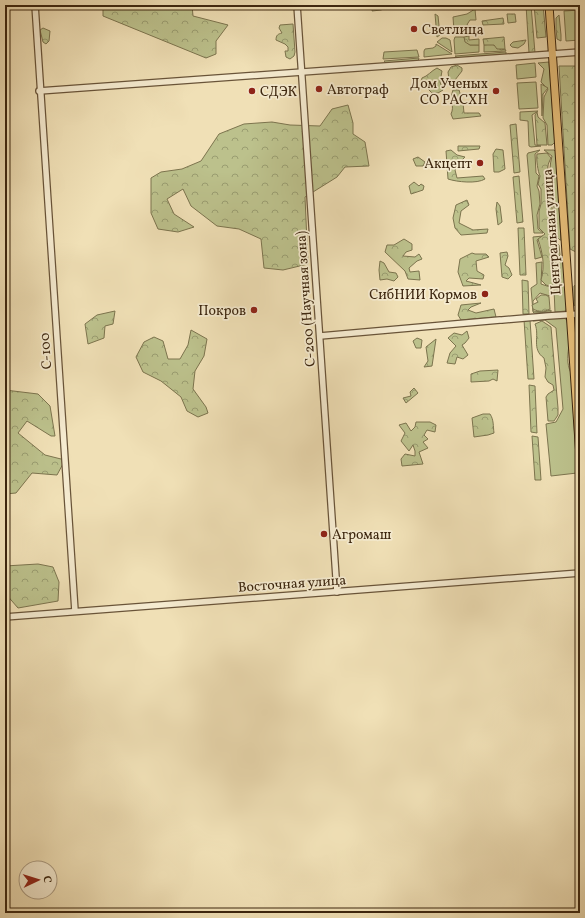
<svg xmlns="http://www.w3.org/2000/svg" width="585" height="918" viewBox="0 0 585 918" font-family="Vollkorn,serif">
<defs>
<pattern id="forest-crowns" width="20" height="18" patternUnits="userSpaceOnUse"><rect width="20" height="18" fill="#bcc18c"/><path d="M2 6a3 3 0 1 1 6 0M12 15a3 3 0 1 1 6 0" fill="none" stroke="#9a9d71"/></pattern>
</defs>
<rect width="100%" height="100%" fill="#f0e0b6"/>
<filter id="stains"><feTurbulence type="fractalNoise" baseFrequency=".005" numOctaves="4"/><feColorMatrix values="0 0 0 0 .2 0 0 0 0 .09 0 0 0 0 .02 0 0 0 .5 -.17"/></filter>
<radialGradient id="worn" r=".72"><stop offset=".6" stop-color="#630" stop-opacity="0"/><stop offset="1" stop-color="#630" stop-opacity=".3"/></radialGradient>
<g fill="#bcc18c" stroke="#7c744e">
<polygon points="475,9 476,20 470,20 468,23 467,25 470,27 468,27 468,32 454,31 453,17 467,14"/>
<polygon points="580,10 580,40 566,41 564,11"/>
<polygon points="435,14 438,16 440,35 437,37"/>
<polygon points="455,37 464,37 466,42 470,45 479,45 479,52 455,54 454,40"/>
<polygon points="442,38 446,38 450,40 452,52 437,42"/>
<polygon points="436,44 452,54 424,57 424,51 425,49 433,48 436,46"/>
<polygon points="491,44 494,45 501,50 505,49 506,51 484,52 484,45"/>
<polygon points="417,50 419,57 383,59 384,52"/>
<polygon points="506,52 506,55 458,58 455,56"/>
<polygon points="419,58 418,61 386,63 384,61"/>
<polygon points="549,62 555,142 552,145 548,145 547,125 543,118 544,97 548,89 541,82 544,69 538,63"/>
<polygon points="535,63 536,77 517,79 516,65"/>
<polygon points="536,82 538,108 519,109 517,83"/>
<polygon points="538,111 532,115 535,145 541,146 531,147 529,146 528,121 520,120 520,112"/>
<polygon points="540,150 535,154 536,173 539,176 537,186 539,191 540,204 537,215 538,229 543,233 534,233 527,155 528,153"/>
<path d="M544,150H554L556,152L561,240H560L555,235C557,228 555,228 554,220C554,216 554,212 554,208C552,189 547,175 552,156Z"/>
<polygon points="543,236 537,240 542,257 535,259 533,237"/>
<polygon points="554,240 559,245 560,255 558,257 555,257"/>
<polygon points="557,260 563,263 567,305 566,311 555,312 554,289 558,290 561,284 558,272"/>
<polygon points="542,262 541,284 550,287 550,296 540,293 533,301 533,311 543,312 551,310 551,312 534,313 533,312 531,288 537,284 536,263"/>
<path d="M556,318H564L567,320C568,328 570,336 569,344C568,354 566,363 571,373L577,473L551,476L546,424L556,422L563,409L556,328L545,320L533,321L535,319Z"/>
</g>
<g fill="url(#forest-crowns)" stroke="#7c744e">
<polygon points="103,5 192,5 193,16 228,25 216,41 216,54 206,58 103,16"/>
<polygon points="373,5 393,5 381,10 372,11"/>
<polygon points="526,5 531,5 535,53 529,53"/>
<polygon points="534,5 543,5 546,37 537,38"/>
<polygon points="507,14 515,14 516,22 508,23"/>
<polygon points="559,15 561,35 561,41 557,39 556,29 556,18"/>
<polygon points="503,18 504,24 483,25 482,21"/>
<path d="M293,24L295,52L294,56L290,59L286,57L285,51H288V47L285,44L276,40C276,35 278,34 282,33L279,28L280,25Z"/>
<polygon points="43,28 50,31 49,41 46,44 43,42 40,30"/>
<polygon points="469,36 469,40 479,39 479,45 470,45 465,42 464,37"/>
<polygon points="504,37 505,49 497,49 494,45 484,45 483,39"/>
<polygon points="526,40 524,44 518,48 512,47 510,45 513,42"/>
<polygon points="457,65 462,68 462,71 455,80 449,80 448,72 451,67"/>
<polygon points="559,66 580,66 580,254 570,249"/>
<path d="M437,68L442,71L440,82L443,90L438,93H432L421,82L422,78C428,76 431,71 437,68Z"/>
<polygon points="541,84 548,88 543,94 542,116"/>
<path d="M453,90H459L463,103L464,113H479L481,116L453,119L451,114C455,106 449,100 453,90Z"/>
<polygon points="348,105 353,123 353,134 365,142 369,166 345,167 337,177 305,197 308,264 283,270 264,268 261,239 239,229 217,226 191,206 183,189 167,199 174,214 194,227 178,232 158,229 151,213 151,178 161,172 182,169 201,161 219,134 244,124 272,122 290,125 320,126 332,109"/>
<polygon points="537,112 538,117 545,123 547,145 537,145 535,115"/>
<polygon points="516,124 520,172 514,173 510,125"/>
<polygon points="458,146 480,146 479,149 458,151"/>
<polygon points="496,149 503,150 505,169 499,172 494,172 493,154"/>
<path d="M451,150L457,155L465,157L459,163L455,170L457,178L483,176L485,179C477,184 457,182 448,179L446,151Z"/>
<path d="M547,153L551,158C550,160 548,164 548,166C546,180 551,194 552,207C553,216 552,223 556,231C555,233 553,235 553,237C551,243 557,277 559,284L557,288L546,285L541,280C545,266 543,254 538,239L545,234L539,228V211L541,204V189L538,184L540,176C538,172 536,159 537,154Z"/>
<polygon points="418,157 425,162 423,166 416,166 413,159"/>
<polygon points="519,176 523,222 517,223 513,177"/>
<polygon points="414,182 419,186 421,184 424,186 423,190 411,194 409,186"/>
<polygon points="467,200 469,205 461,211 459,223 473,230 488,229 487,233 461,235 455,228 453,218 456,205"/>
<polygon points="497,202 500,206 502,222 498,225 496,209"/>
<polygon points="518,228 524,228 526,275 520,275"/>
<polygon points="404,239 412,244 412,250 406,252 403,256 415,257 419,254 422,259 417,261 409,268 410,272 419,271 420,280 408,279 405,271 385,252 387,245 394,245"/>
<polygon points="507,252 508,256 505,265 509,268 512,275 508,279 502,277 500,253"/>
<polygon points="472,253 475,254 486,254 489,257 476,261 477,271 484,275 483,279 469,278 466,281 481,285 463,286 458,272 460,259"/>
<polygon points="380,261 384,263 389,272 396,273 398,277 394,281 387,279 380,280 379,270"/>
<polygon points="522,280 528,281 529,314 523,314"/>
<polygon points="580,282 580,309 574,305 574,286"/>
<path d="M541,295H546L549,297L550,309C544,312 539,312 533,309L532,305L538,302L536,299Z"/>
<polygon points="481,303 471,307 468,310 476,313 494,309 496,317 461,320 458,315 461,305"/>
<polygon points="115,311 113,324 105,326 104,338 88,344 85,324 97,315"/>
<polygon points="524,320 530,320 534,379 528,379"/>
<path d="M542,321L551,327L558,408V415L554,421H548L546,397L548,394L554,390L553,385L548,382L545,377L546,368L544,358C531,349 540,336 535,324Z"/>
<polygon points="191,330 207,339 204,356 195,371 193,389 206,407 208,413 198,417 187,411 181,397 161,381 143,372 136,357 144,342 154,337 163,341 168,359 180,359 188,345"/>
<polygon points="467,331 469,338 465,343 462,345 468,355 463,359 457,357 455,364 447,363 450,353 456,346 448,338 454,333 462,335"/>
<polygon points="417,338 422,340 421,348 416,348 413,341"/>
<polygon points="436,339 432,366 424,367 428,361 426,347"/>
<polygon points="498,370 497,381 493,379 489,381 471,382 471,374 480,371"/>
<polygon points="529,385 535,386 537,433 531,432"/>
<polygon points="414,388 418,393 406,403 403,398 411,396 410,392"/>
<polygon points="5,390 38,394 50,406 55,436 51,436 27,421 18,433 45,455 65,460 57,475 32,473 16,493 5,494"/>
<path d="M483,414H490C494,420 493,426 494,433L488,435L474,437L472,418Z"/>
<polygon points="416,422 430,422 436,425 435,432 427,430 424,435 428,439 423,442 428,448 419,452 423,464 402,466 401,459 405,454 415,456 415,451 413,445 409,451 401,441 405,433 399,425 406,423 411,431 415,427"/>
<polygon points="532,436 538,437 541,480 535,480"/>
<polygon points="38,564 53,567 59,582 58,601 18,608 5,593 5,566"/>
</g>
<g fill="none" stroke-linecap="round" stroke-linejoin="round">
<g stroke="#695439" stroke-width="8">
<g id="minor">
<polyline points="35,5 75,611"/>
<polyline points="297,5 337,592"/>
<polyline points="39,91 580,52"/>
<polyline points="502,320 548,316 580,314"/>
<polyline points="320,336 500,320"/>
<polyline points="5,617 580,573"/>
</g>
</g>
<g stroke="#3c260f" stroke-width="9">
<polyline id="major" points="549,5 580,457"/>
</g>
<use href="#minor" stroke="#f5ebd0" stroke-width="5.5"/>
<use href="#major" stroke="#e8c07b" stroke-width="7"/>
</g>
<g fill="#8f2418" stroke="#f5ebd0" stroke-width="1.5">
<circle cx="414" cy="29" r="4"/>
<circle cx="319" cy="89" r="4"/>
<circle cx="252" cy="91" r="4"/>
<circle cx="496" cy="91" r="4"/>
<circle cx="480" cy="163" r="4"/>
<circle cx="485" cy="294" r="4"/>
<circle cx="254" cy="310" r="4"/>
<circle cx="324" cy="534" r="4"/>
</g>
<g text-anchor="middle" stroke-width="3.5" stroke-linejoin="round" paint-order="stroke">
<g font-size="14" fill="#3c260f" stroke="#f5ebd0" text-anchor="start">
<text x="422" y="34">Светлица</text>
<text x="488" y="88" text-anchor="end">Дом Ученых<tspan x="488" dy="16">СО РАСХН</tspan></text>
<text x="327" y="94">Автограф</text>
<text x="260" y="96">СДЭК</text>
<text x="472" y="168" text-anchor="end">Акцепт</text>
<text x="477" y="299" text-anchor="end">СибНИИ Кормов</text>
<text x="246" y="315" text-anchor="end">Покров</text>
<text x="332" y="539">Агромаш</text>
</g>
<g font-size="14" fill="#3c260f" stroke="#f5ebd0">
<text transform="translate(551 232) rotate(-94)" y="5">Центральная улица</text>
<text transform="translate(305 299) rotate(-94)" y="5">С-200 (Научная зона)</text>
<text transform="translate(45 351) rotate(-94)" y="5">С-100</text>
<text transform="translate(292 583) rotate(-4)" y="5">Восточная улица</text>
</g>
</g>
<rect width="585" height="918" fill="none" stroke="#f0e0b6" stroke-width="20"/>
<rect x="6" y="6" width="573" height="906" fill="none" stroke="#3c260f" stroke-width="2"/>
<rect x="10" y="10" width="565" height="898" fill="none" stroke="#3c260f"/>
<g transform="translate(38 880) rotate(86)"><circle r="19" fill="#f5ebd0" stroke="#ab9c83"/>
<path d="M0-3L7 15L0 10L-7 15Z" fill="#8f2418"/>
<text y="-6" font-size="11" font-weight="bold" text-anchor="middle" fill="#3c260f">С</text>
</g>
<rect width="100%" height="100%" filter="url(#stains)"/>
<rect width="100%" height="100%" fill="url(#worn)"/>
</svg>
